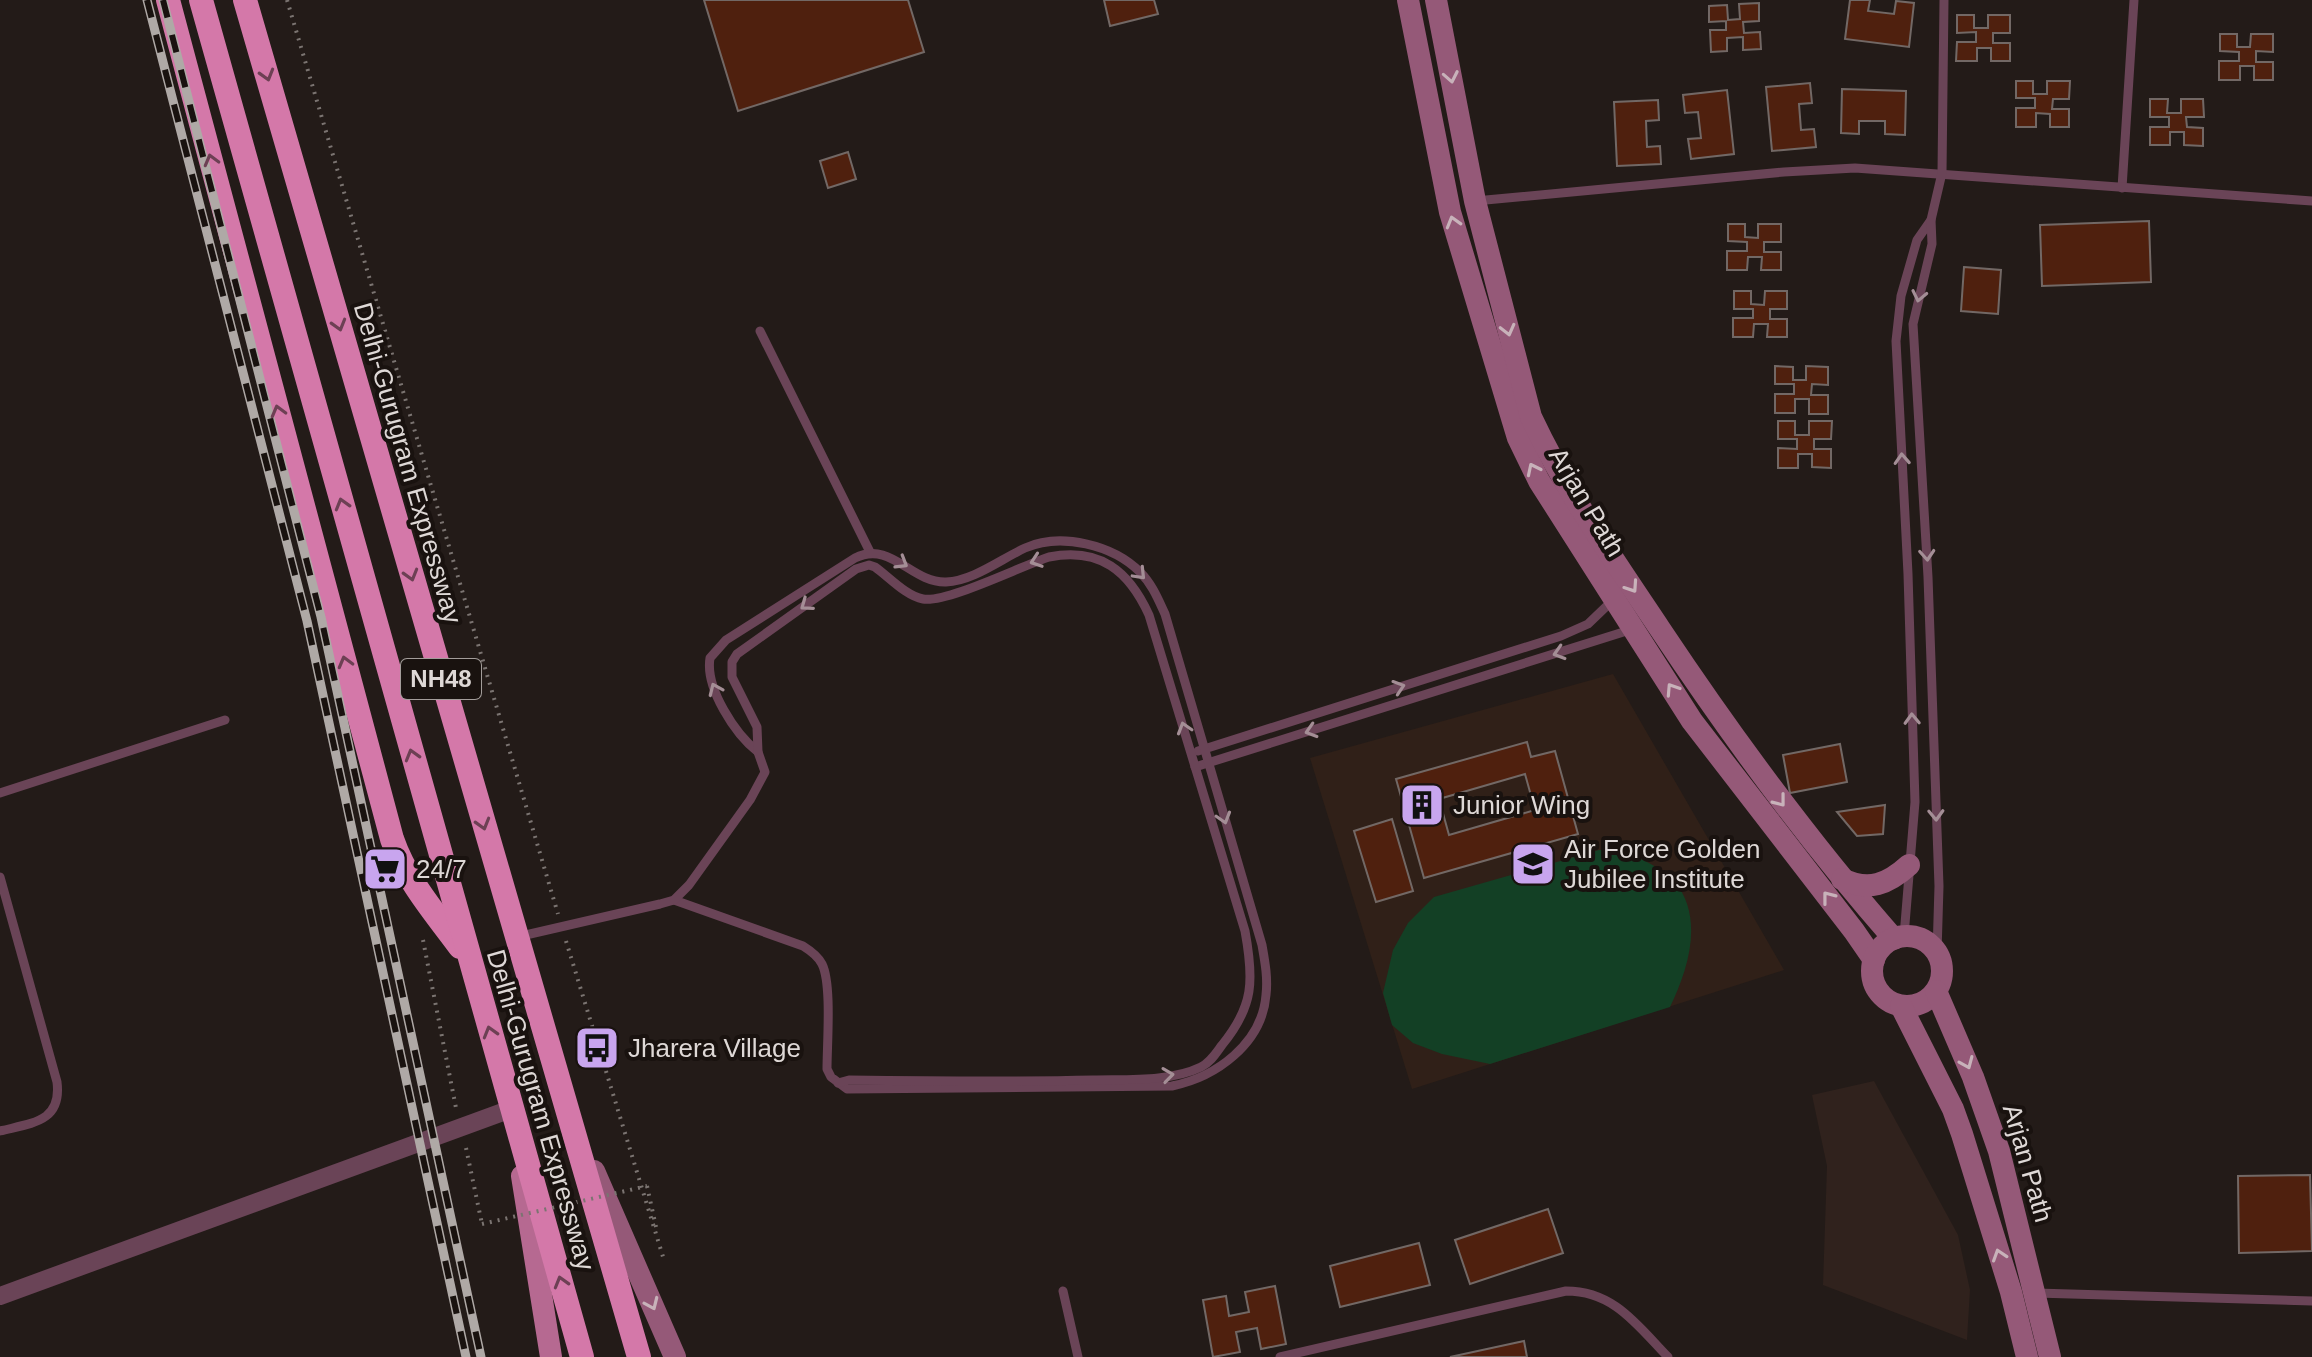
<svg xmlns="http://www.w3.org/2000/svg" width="2312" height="1357" viewBox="0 0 2312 1357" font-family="Arial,sans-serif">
<rect width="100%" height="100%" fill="#231b18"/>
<polygon fill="#30221d" points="1874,1081 1958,1235 1970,1290 1967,1340 1823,1285 1827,1166 1812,1095"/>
<polygon fill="#302018" points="1613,674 1784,970 1412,1089 1310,758"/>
<path fill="#134025" d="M1619,849C1637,857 1660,866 1674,881C1705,917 1688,970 1670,1007L1490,1064L1442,1054L1413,1043L1392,1025L1383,993L1393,950L1408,923L1434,897L1599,850Z"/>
<g fill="#4f200e" stroke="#726865" stroke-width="2" fill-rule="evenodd">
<polygon points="704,0 908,0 924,52 738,111"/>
<polygon points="1104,0 1154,0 1158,14 1110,26"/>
<polygon points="1850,0 1870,0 1868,11 1894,14 1896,1 1914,3 1909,47 1845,39"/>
<polygon points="1759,3 1759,21 1743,22 1744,33 1760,32 1761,49 1743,50 1743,37 1727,38 1727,51 1711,52 1710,30 1726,30 1726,21 1709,22 1709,6 1727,5 1728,20 1740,19 1739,4"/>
<polygon points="1957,15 1974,15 1974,28 1988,28 1988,15 2010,15 2010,33 1993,33 1993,43 2010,43 2010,61 1991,61 1991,48 1977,48 1977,61 1956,61 1957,42 1976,42 1976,32 1957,33"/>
<polygon points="2220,34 2237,34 2237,47 2250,47 2251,34 2273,34 2273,52 2256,51 2256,62 2273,62 2273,80 2254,80 2254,66 2240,66 2240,80 2219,80 2219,61 2239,61 2239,52 2220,51"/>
<polygon points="2016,81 2033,81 2033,94 2047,94 2047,81 2070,81 2069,99 2053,99 2052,109 2069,109 2069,127 2050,127 2050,114 2036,113 2036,127 2016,127 2016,108 2035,108 2035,98 2016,98"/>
<polygon points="1810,83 1812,103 1799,104 1801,130 1814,129 1816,147 1772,151 1766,87"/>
<polygon points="1842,89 1906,91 1905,135 1885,134 1885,121 1859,121 1859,134 1841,133"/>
<polygon points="1727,90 1734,154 1691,159 1688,139 1701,138 1698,112 1685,113 1683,95"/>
<polygon points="2150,99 2168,99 2167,113 2181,113 2181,99 2203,99 2204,117 2186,117 2187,127 2203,128 2203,146 2184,145 2184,132 2170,132 2170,145 2150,145 2150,127 2169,127 2169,117 2150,117"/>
<polygon points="1658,100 1659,120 1646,121 1647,147 1660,146 1661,164 1617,166 1614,102"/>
<polygon points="848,152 856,179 828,188 820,161"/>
<polygon points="2149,221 2151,282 2042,286 2040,225"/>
<polygon points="1728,224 1745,224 1745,237 1758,238 1758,224 1781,224 1781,242 1764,242 1764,252 1781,252 1781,270 1761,270 1762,257 1748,257 1747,270 1727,270 1727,251 1747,251 1747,242 1728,241"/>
<polygon points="1964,267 2001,270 1998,314 1961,311"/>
<polygon points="1734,291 1751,291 1751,304 1764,305 1765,291 1787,291 1787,309 1770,309 1770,319 1787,319 1787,337 1767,337 1768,324 1754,324 1753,337 1733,337 1733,318 1753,318 1753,309 1734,309"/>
<polygon points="1775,366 1793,367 1793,380 1806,380 1806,366 1828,367 1828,385 1812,384 1811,395 1828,395 1828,414 1809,414 1809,399 1795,399 1795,413 1775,413 1775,394 1794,394 1794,384 1775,384"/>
<polygon points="1778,421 1795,421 1795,435 1809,435 1809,421 1832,421 1831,439 1814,439 1814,449 1831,449 1831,468 1812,467 1812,454 1798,454 1798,468 1778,468 1778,448 1797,449 1797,439 1778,439"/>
<path d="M1527,742L1531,757L1555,751L1578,834L1424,878L1396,779ZM1525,774L1535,810L1449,835L1439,799Z"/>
<polygon points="1840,744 1847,782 1790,793 1783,755"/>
<polygon points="1885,805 1883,834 1857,836 1837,812"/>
<polygon points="1392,819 1413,891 1376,902 1354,831"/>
<polygon points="2310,1175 2312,1251 2239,1253 2238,1176"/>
<polygon points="1548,1209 1563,1253 1470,1284 1455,1240"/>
<polygon points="1419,1243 1430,1285 1340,1307 1330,1266"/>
<polygon points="1275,1286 1286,1344 1261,1349 1257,1328 1236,1332 1240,1352 1213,1357 1203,1300 1226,1296 1229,1316 1249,1312 1245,1292"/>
<polygon points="1524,1341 1527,1357 1450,1357"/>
</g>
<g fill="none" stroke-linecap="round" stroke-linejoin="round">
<g stroke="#7b7471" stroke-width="4" stroke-dasharray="2 6" stroke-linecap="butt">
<polyline points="287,0 558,914"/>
<polyline points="423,940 456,1108"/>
<polyline points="566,941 664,1260"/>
<polyline points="466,1148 482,1224"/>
<polyline points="647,1186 656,1227"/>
</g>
<g stroke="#6a4457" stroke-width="9">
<polyline points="2122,188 2134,0"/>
<polyline points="1475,201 1784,172 1855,168 2312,201"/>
<polyline points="760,331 870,552"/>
<polyline points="1198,751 1561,636 1588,624 1613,600"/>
<polyline points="1195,767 1633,629"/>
<polyline points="0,793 225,720"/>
<path d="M0,877L57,1082C62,1122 32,1123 0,1131"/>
<path d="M674,900L803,946C811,951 818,956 822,964C832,984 827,1044 827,1069L831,1077L847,1089L1172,1086C1216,1077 1262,1044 1266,995C1268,978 1265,962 1262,945L1165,614C1158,599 1152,584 1140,572C1113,545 1061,532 1025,548C1001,559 973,581 946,582C911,583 891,540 855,558L726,640L710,658C705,688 735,734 758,752"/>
<polyline points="1904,936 1915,802 1908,574 1896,341 1901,296 1917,240 1931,220"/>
<path d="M517,937L660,904L674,900L689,885L750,800L765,772L758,752L757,727L732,677V662L737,654L856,569L869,565L875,567C889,577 906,596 923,599C947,603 1021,566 1049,557C1100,547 1129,571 1149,615L1245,931C1254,980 1254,1006 1222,1045C1216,1053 1211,1062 1201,1067C1170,1082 1127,1079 1093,1080C1011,1082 930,1081 849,1080L838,1083"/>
<polyline points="1937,953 1939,886 1928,577 1913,324 1932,244 1931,220 1942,173 1944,0"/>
<polyline points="1063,1291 1078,1357"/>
<polyline points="2036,1293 2312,1301"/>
<path d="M1280,1357L1566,1291C1614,1291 1637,1325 1668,1357"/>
</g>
<polyline stroke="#6a4457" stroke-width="18" points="0,1296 511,1109"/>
<g stroke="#955978" stroke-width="22">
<polyline points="1408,0 1450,212 1518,438 1539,481 1692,721 1854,931 1874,960"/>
<path d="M1436,0L1475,201L1531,417C1566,492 1614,560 1660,629C1732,737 1808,841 1894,939"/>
<path d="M1842,879C1869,892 1888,884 1909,865"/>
<circle cx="1907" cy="971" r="35"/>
<polyline points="1936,991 1973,1077 1999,1151 2050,1357"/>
<polyline points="1901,1006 1953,1109 1962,1134 2011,1292 2027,1357"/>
<polyline points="594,1171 675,1357"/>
</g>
<polyline stroke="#b66991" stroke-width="22" points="522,1176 551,1357"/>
<g stroke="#d478a9" stroke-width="24">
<path d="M168,0L392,839C406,880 435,913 460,947"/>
<polyline points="201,0 582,1357"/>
<polyline points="245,0 639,1357"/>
</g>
<g stroke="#afa9a6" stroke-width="9">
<g id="rail">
<polyline points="147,0 307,621 466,1357"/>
<polyline points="163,0 321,617 481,1357"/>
</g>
</g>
<use href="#rail" stroke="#19120f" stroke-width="6" stroke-dasharray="18" stroke-linecap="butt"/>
<polyline stroke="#7b7471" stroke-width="4" stroke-dasharray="2 6" stroke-linecap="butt" points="482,1224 647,1186"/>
</g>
<defs><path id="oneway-chevron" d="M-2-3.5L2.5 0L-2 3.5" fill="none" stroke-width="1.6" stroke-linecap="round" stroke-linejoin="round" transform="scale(2)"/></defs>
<g stroke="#6d4054">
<use href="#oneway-chevron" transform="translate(267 75) rotate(74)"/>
<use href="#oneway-chevron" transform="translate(211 160) rotate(-105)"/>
<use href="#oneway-chevron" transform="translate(339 325) rotate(74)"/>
<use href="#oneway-chevron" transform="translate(278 411) rotate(-105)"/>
<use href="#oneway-chevron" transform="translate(342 504) rotate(-106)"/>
<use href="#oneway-chevron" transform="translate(411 575) rotate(74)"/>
<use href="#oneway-chevron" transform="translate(345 662) rotate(-105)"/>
<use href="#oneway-chevron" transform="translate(412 755) rotate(-106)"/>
<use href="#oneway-chevron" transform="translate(483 824) rotate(74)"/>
<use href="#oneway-chevron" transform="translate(490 1032) rotate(-106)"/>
<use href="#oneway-chevron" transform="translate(561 1282) rotate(-106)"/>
</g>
<g stroke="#c8b2ba">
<use href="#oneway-chevron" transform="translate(1451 77) rotate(79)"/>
<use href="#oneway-chevron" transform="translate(1453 222) rotate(-106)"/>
<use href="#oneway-chevron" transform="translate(1508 330) rotate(76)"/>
<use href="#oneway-chevron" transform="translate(1533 469) rotate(-116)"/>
<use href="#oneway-chevron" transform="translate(1632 587) rotate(56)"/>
<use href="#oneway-chevron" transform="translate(1672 689) rotate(-123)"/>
<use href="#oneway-chevron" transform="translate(1780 801) rotate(52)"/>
<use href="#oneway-chevron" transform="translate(1828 897) rotate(-128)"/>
<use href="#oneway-chevron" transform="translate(1967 1063) rotate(67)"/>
<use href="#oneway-chevron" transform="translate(1999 1255) rotate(-108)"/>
<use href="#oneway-chevron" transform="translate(652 1304) rotate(66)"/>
</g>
<g stroke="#a48e96">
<use href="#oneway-chevron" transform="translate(1919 296) rotate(102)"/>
<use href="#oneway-chevron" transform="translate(1902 459) rotate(-93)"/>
<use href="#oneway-chevron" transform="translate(1927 555) rotate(86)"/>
<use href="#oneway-chevron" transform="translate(1036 561) rotate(161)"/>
<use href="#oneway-chevron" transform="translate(902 563) rotate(31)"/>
<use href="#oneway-chevron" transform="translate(1140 574) rotate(46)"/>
<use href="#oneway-chevron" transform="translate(806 605) rotate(144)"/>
<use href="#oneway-chevron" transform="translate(1559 653) rotate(163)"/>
<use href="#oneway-chevron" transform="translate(1399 687) rotate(-18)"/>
<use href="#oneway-chevron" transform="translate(715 689) rotate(-114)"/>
<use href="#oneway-chevron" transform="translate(1912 719) rotate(-92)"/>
<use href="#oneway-chevron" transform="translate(1184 728) rotate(-107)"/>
<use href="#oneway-chevron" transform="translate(1311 731) rotate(163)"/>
<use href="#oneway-chevron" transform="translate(1936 815) rotate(88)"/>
<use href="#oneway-chevron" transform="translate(1224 818) rotate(73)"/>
<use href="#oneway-chevron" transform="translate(1168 1075) rotate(-8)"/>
</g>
<defs>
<g id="building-square" transform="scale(2.3)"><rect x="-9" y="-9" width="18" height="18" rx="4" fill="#c8a5ee" stroke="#19120f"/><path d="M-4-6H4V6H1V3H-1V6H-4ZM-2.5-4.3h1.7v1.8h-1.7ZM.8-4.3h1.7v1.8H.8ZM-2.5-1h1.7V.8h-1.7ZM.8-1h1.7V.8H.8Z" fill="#111"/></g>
<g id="school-square" transform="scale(2.3)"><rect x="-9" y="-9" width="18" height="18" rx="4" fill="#c8a5ee" stroke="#19120f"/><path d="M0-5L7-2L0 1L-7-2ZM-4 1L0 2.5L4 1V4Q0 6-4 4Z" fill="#111"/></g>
<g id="supermarket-square" transform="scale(2.3)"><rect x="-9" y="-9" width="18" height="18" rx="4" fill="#c8a5ee" stroke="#19120f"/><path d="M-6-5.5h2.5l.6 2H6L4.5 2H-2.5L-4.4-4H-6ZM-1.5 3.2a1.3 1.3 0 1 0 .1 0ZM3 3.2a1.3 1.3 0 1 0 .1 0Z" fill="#111"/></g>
<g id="bus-square" transform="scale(2.3)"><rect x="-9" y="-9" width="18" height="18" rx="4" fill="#c8a5ee" stroke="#19120f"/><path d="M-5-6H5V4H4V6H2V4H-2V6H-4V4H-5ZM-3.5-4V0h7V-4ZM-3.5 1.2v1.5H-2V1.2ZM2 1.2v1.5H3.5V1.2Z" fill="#111"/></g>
</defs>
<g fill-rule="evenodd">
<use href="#building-square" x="1422" y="805"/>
<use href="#school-square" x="1533" y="864"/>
<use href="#supermarket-square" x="385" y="869"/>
<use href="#bus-square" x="597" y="1048"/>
</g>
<g text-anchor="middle" stroke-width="8" stroke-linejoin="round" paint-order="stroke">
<rect fill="#19120f" stroke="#a39d9a" stroke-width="2" x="401" y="659" width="80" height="40" rx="6"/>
<g font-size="24" font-weight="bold" fill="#ded8d6">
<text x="441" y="687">NH48</text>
</g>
<g font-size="26" fill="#ded8d6" stroke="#19120f">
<text transform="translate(408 463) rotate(74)" y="9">Delhi-Gurugram Expressway</text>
<text transform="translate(1587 502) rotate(59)" y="9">Arjan Path</text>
<text transform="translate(541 1110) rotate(74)" y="9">Delhi-Gurugram Expressway</text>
<text transform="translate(2028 1163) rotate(74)" y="9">Arjan Path</text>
</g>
<g font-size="26" fill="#ded8d6" stroke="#19120f" text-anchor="start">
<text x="1453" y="814">Junior Wing</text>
<text x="1564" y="858">Air Force Golden<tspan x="1564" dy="30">Jubilee Institute</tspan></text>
<text x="416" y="878">24/7</text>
<text x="628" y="1057">Jharera Village</text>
</g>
</g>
</svg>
